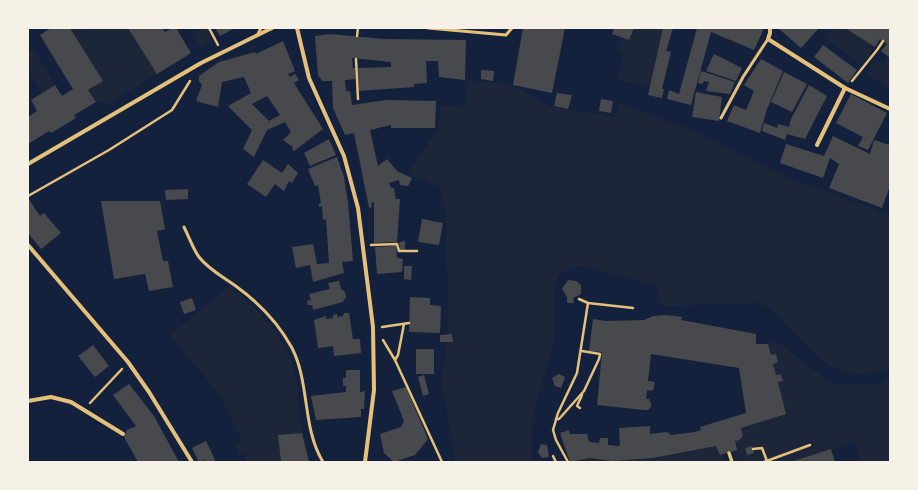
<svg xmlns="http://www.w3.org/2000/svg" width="918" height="490" viewBox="0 0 918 490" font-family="'Fira Sans Condensed',sans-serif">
<rect width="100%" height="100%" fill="#14213d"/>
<g fill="#1d2539">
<polygon points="70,28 83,28 84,30 87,28 128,28 157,74 106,105 102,101 96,102 88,90 103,81"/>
<polygon points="204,28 206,28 213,40 201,47 193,35"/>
<polygon points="634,28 663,28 650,86 618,80 623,56 618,49 621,38 629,40"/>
<polygon points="832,28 845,28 875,47 863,66 825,38"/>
<polygon points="34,49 55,85 42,93 28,69 28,52"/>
<polygon points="888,57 890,58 889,89 867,74 870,70 868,69 873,63 884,63"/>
<path d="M468,80L513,85L551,107L614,116L619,103L687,128L794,180L890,215V369C880,371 870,374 860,374C827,374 809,348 788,326C780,317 772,308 760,303L661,306L655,284L583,266L568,269L559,275L555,285V337L532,419V462H455L442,381L448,328L446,219L440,187L408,173L439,128L440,105L464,107Z"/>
<path d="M230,286C251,305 276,325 287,351C298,375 299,406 302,433L278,435L281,462H246L244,453L239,455L236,445L242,442L219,394L170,335Z"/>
<polygon points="776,341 822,376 826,382 847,385 884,383 885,377 890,379 890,462 860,462 856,442 789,462 738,462 734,451 737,450 735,440 738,441 743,436 741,428 786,414 778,382 783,380 781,374 776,375 773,364 778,362 776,354 771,355 768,344"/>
<polygon points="716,446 720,455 723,454 725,462 577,462 576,459 589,458 612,461 653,458"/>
</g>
<g fill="#48494c" fill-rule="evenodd">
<polygon points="51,28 70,28 103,81 88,90 96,102 74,115 76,118 51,133 49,131 28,144 28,117 37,111 31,100 55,85 62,96 73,89 40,35"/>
<polygon points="128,28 162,28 165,32 172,28 176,28 191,53 157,74"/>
<polygon points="215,28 235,28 220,36"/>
<polygon points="523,28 565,28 552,93 513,85"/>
<polygon points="614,28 634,28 629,40 612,34"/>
<polygon points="663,28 673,28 666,51 671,52 662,89 664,89 662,98 648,95"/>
<polygon points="697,28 762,28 763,31 754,50 711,32 691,105 667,99 669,90 679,94"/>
<polygon points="778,28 819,28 801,48"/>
<polygon points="845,28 890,28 890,58 881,51 887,44 883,41 880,39 875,47"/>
<polygon points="330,34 384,39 466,40 465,80 439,77 438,61 426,61 427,83 414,84 414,87 359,91 358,68 391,67 391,62 352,58 353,68 355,68 355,79 345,80 346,91 350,91 352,105 386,100 436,101 435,128 391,128 391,125 370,130 378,166 387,159 397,171 412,178 408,186 400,185 399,180 389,183 391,188 394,188 396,199 400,199 397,242 374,243 374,202 371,203 372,207 369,208 354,133 345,135 333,108 332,81 322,81 318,75 315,36"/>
<path d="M283,41L295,71L288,74L290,77L295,74L299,80L294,83L323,129L294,151L292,149L293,147L283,140L291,132L285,122L267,130L254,157L243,149L252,130L228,106L251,93L244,77L222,82L218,107L196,101L202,85L199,81V76L219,62L255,52L256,54ZM267,96L280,115L269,121L252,104Z"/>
<polygon points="823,45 857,70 848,83 814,57"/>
<polygon points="714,54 742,68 736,81 706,71"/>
<polygon points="761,59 783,71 767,109 760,133 727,121 734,105 746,110 754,91 744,85"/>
<polygon points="481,70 494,71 493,81 481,79"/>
<polygon points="701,71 735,82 730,94 706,91 709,82 704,81 703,84 698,83"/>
<polygon points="784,72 807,84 792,112 771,102"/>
<polygon points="809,85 827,96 805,139 787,134 785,140 762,131 764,123 777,128 778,124 789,127 791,119"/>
<polygon points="696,92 722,97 719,121 692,117"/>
<polygon points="557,93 572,95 568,109 554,106"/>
<polygon points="851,94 887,113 868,150 858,146 863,137 836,123"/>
<polygon points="601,99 613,101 611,113 599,111"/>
<polygon points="833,136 870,154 874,140 890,145 890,186 882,208 829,188 839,164 830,158 823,178 780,163 786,144 824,156"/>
<polygon points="329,139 336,155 310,166 304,153"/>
<polygon points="337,157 344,177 348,202 353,261 342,262 344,273 313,282 310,265 296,268 292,247 313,244 317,264 329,263 326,219 323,220 322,206 319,207 319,204 321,203 318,185 315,186 308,169"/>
<polygon points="263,160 282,173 288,164 298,173 292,183 289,181 284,191 275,184 266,197 247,184"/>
<polygon points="188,189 188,199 166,200 165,190"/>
<polygon points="28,198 40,216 44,213 61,233 41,249 28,233"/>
<polygon points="101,201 160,201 165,229 157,231 163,261 168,261 173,287 149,291 145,274 114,279"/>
<polygon points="422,219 443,223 439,245 418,242"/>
<polygon points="405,241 405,250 400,250 399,242"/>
<polygon points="396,246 397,258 403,259 402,272 377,274 375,247"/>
<polygon points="404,266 412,266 411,280 404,279"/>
<polygon points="568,280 576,281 581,285 581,294 573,298 574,303 567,303 567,297 562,289"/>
<polygon points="339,281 341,289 345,292 346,297 343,302 313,310 312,305 308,305 307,301 311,300 309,294 330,289 328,283"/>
<polygon points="410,297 430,298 430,305 441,306 440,333 409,332"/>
<polygon points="192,298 196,310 184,314 180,302"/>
<polygon points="344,313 349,313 353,339 360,339 361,353 334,356 333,346 318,348 314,320 326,316 326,319 333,318 333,315 337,314 337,317 343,316"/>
<polygon points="667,315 682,317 681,320 756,334 756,344 768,344 771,355 776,354 778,362 773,364 776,375 781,374 783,381 778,382 786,414 741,428 743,436 738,441 735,440 737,450 720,455 716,446 653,458 612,461 589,458 570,462 560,433 569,430 570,434 587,434 589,442 599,443 600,438 608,438 608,445 620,446 619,428 650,426 650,434 667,432 671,435 695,432 701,430 700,427 746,413 739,368 651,354 648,381 655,382 653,391 647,390 646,399 649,399 651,403 651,407 648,410 644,410 597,405 602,352 589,351 593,319 606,321 644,320 653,316"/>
<polygon points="452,334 453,342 440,342 440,335"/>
<polygon points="93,345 109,366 95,377 78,356"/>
<rect x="416" y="349" width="18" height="25"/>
<polygon points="346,370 360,370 360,392 365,391 364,409 361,409 361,417 316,420 311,396 346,392 346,386 343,386 343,378 346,378"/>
<polygon points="559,374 565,377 561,388 555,386 552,378"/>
<polygon points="424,375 429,394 423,396 418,377"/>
<polygon points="129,384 154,416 179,462 138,462 124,437 127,430 136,426 113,395"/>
<polygon points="406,387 428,439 415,455 394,462 384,453 380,434 401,427 404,421 392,391"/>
<polygon points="302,433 309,462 281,462 278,435"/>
<polygon points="206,441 216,462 206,462 205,460 199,462 192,448"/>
<polygon points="541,444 547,445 549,457 542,458 538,452"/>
<polygon points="752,446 754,453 747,455 745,448"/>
<polygon points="831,449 835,462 790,462"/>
</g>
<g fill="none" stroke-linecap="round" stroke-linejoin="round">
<g stroke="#e5c07b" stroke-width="2.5">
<polyline points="209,28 218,45"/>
<polyline points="357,36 358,28"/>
<polyline points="356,59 358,99"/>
<polyline points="852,81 877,50 883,41"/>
<polyline points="28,196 109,150 172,110 190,81"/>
<polyline points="371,245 397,244 399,251 417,251"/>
<polyline points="579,299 588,303 633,308"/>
<polyline points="382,327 409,323"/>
<polyline points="383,340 395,360 442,462"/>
<polyline points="395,360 398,355 404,324"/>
<polyline points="90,403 122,369"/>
<polyline points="580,408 577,406 582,395"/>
<polyline points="556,419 559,419 584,391 599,359 600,354 582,351"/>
<polyline points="753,449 762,448 767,461"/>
<polyline points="553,456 556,462"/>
<polyline points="568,462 556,440 553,430 558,413 577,373 588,303"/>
<polyline points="764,462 810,445"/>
</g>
<g stroke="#e5c07b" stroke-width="3">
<polyline points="428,28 506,35 512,28"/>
<polyline points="258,34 261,28"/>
<polyline points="721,118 743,77 768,39"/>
<path d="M184,227C189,237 193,249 199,257C209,270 225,278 237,287C259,303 279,324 292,348C310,383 302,428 323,462"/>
</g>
<polyline stroke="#e5c07b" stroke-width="3.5" points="729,453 732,462"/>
<g stroke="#e5c07b" stroke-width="4">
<polyline points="297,28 309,78 344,156 358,208 373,327 374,390 365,462"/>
<polyline points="770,28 770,33 768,39 845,88 890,109"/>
<polyline points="817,145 845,88"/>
<polyline points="28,164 201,63 272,28"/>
<polyline points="28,245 128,362 149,392 192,462"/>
<polyline points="28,401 51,397 71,402 123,434"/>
</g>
</g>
<rect width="918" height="490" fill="none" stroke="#f6f1e7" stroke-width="58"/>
</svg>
